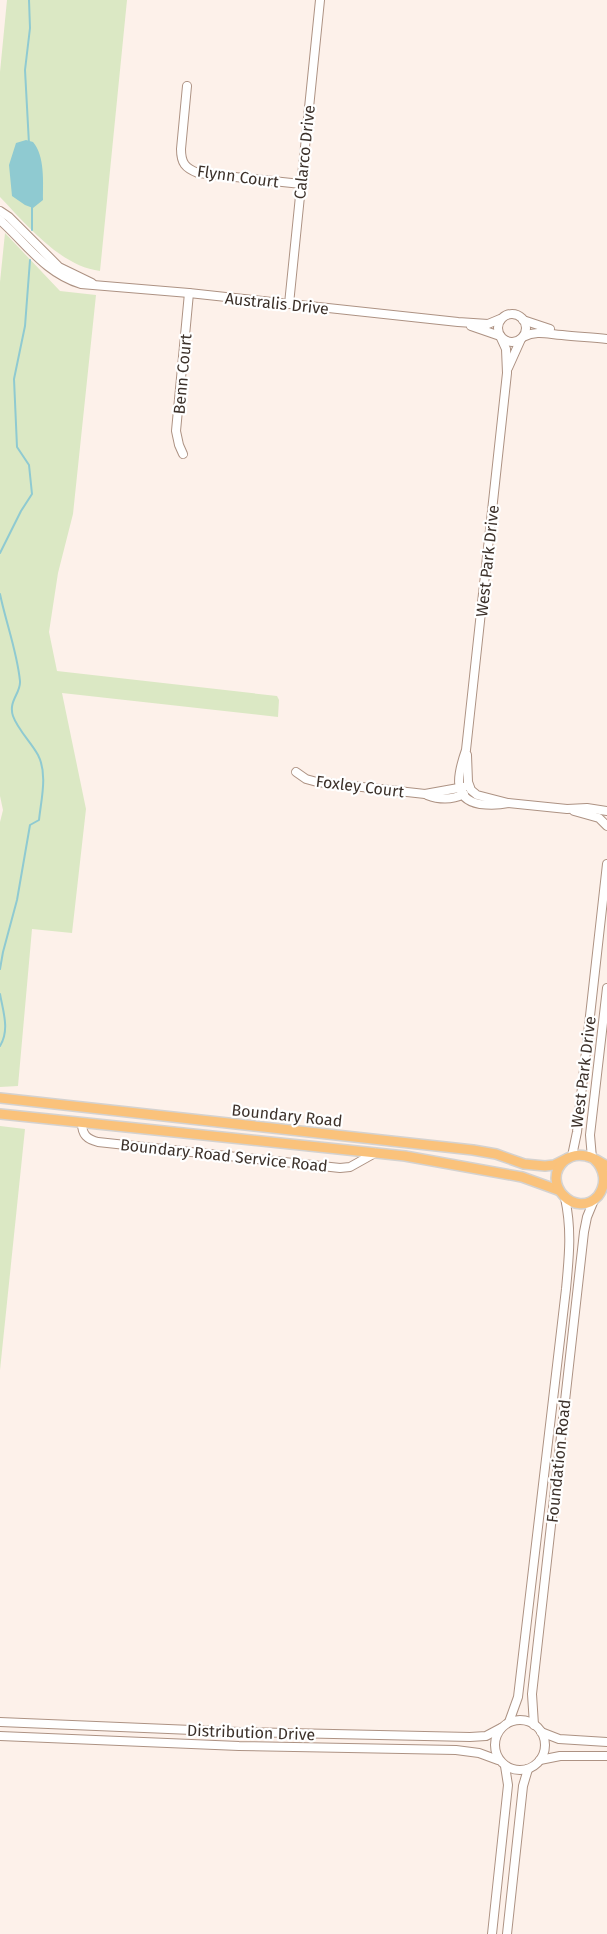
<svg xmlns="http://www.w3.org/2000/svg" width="607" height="1934" viewBox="0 0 607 1934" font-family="'Fira Sans',sans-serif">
<rect width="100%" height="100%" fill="#fdf1ea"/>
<g fill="#dbe8c4">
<path d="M7,0H127L100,271C60,266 26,224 0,197V72Z"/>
<polygon points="5,233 60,291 96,295 73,514 58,573 49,632 57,671 277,696 279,700 278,717 62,693 86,809 72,933 32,929 18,1086 0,1087 0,822 3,810 0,796 0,282"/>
<polygon points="0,1126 25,1129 0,1370"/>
</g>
<path fill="#8fcad1" d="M26,140L33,142C45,156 43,182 43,200L33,208L25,205L12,196L9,165L16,143Z"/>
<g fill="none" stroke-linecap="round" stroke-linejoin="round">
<g stroke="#8fcad1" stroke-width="2">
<polyline points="29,144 25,70 30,28 29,0"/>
<polyline points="32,230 32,206"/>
<polyline points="0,553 21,511 32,494 29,465 17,447 14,379 25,326 30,260"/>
<path d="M0,594C6,623 17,651 20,681C21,693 8,701 13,716C18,730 31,742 38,755C48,774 41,800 39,820L30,825L17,900L3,952L0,969"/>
<path d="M0,994C3,1011 10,1030 0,1046"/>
</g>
<g stroke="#ad9283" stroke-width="10">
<g id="minor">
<path d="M187,86L181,149C181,163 185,168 198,173L301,184"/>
<polyline points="0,211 9,217 59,267 92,283"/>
<path d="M0,220C27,244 45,273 81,284L189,293L458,322L488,324L500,319"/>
<polyline points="289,304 320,0"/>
<circle cx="512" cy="328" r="14"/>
<polyline points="523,320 550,329"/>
<polyline points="471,326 500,336"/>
<path d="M523,337C537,330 547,334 562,335C577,337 592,337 607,339"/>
<path d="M501,338L506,349L507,373L466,750C459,770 450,799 480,804C489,805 499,805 508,803"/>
<polyline points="508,368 521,339"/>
<polyline points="183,454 179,445 176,431 189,293"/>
<polyline points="467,755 468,782 471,790 477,795 508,803 567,809 587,808 607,811"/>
<polyline points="296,772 306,779 317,782 425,794 464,787"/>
<path d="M427,795C440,800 452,800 464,794"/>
<polyline points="574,811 599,818 607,826"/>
<path d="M82,1123C82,1135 87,1139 98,1142L340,1168L350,1167L375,1153"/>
<polyline points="572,1156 577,1132 607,864"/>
<polyline points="592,1158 590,1135 607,988"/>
<circle cx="520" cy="1745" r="25"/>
<polyline points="0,1722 240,1732 470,1737 486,1736 501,1728"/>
<path d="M509,1722L518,1697L566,1289C569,1257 572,1230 565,1198"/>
<polyline points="534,1725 532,1694 584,1232 587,1217 594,1200"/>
<polyline points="541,1732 559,1739 607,1742"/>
<polyline points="0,1736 239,1746 456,1750 479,1753 498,1760"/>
<polyline points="540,1760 560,1756 607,1756"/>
<polyline points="492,1934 508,1785 505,1766"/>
<polyline points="507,1934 523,1786 528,1769"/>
</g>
</g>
<g stroke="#d4d2d0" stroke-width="12">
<g id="major">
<polyline points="0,1098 473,1150 496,1154 524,1164 545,1166 554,1165 568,1158"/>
<polyline points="0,1114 405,1156 522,1177 558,1190"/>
<path d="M594,1159C605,1169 607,1184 598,1196C576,1220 540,1183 564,1161C570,1156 578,1154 586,1156C593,1157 600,1162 607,1166"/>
</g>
</g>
<use href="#minor" stroke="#fff" stroke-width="8"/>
<use href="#major" stroke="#fac27b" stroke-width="9"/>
</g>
<g text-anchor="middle" stroke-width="4.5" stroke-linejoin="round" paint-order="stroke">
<g font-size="16" fill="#3c312a" stroke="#fff">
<text transform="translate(304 152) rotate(-84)" y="6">Calarco Drive</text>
<text transform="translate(238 176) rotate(8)" y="6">Flynn Court</text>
<text transform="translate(277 303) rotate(6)" y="6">Australis Drive</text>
<text transform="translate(182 374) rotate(-85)" y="6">Benn Court</text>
<text transform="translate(487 561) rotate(-84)" y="6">West Park Drive</text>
<text transform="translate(360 786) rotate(7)" y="6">Foxley Court</text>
<text transform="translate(583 1072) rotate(-83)" y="6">West Park Drive</text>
<text transform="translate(287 1115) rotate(6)" y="6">Boundary Road</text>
<text transform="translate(224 1155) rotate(6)" y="6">Boundary Road Service Road</text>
<text transform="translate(558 1461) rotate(-84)" y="6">Foundation Road</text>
<text transform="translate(251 1732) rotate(2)" y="6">Distribution Drive</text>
</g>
</g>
</svg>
